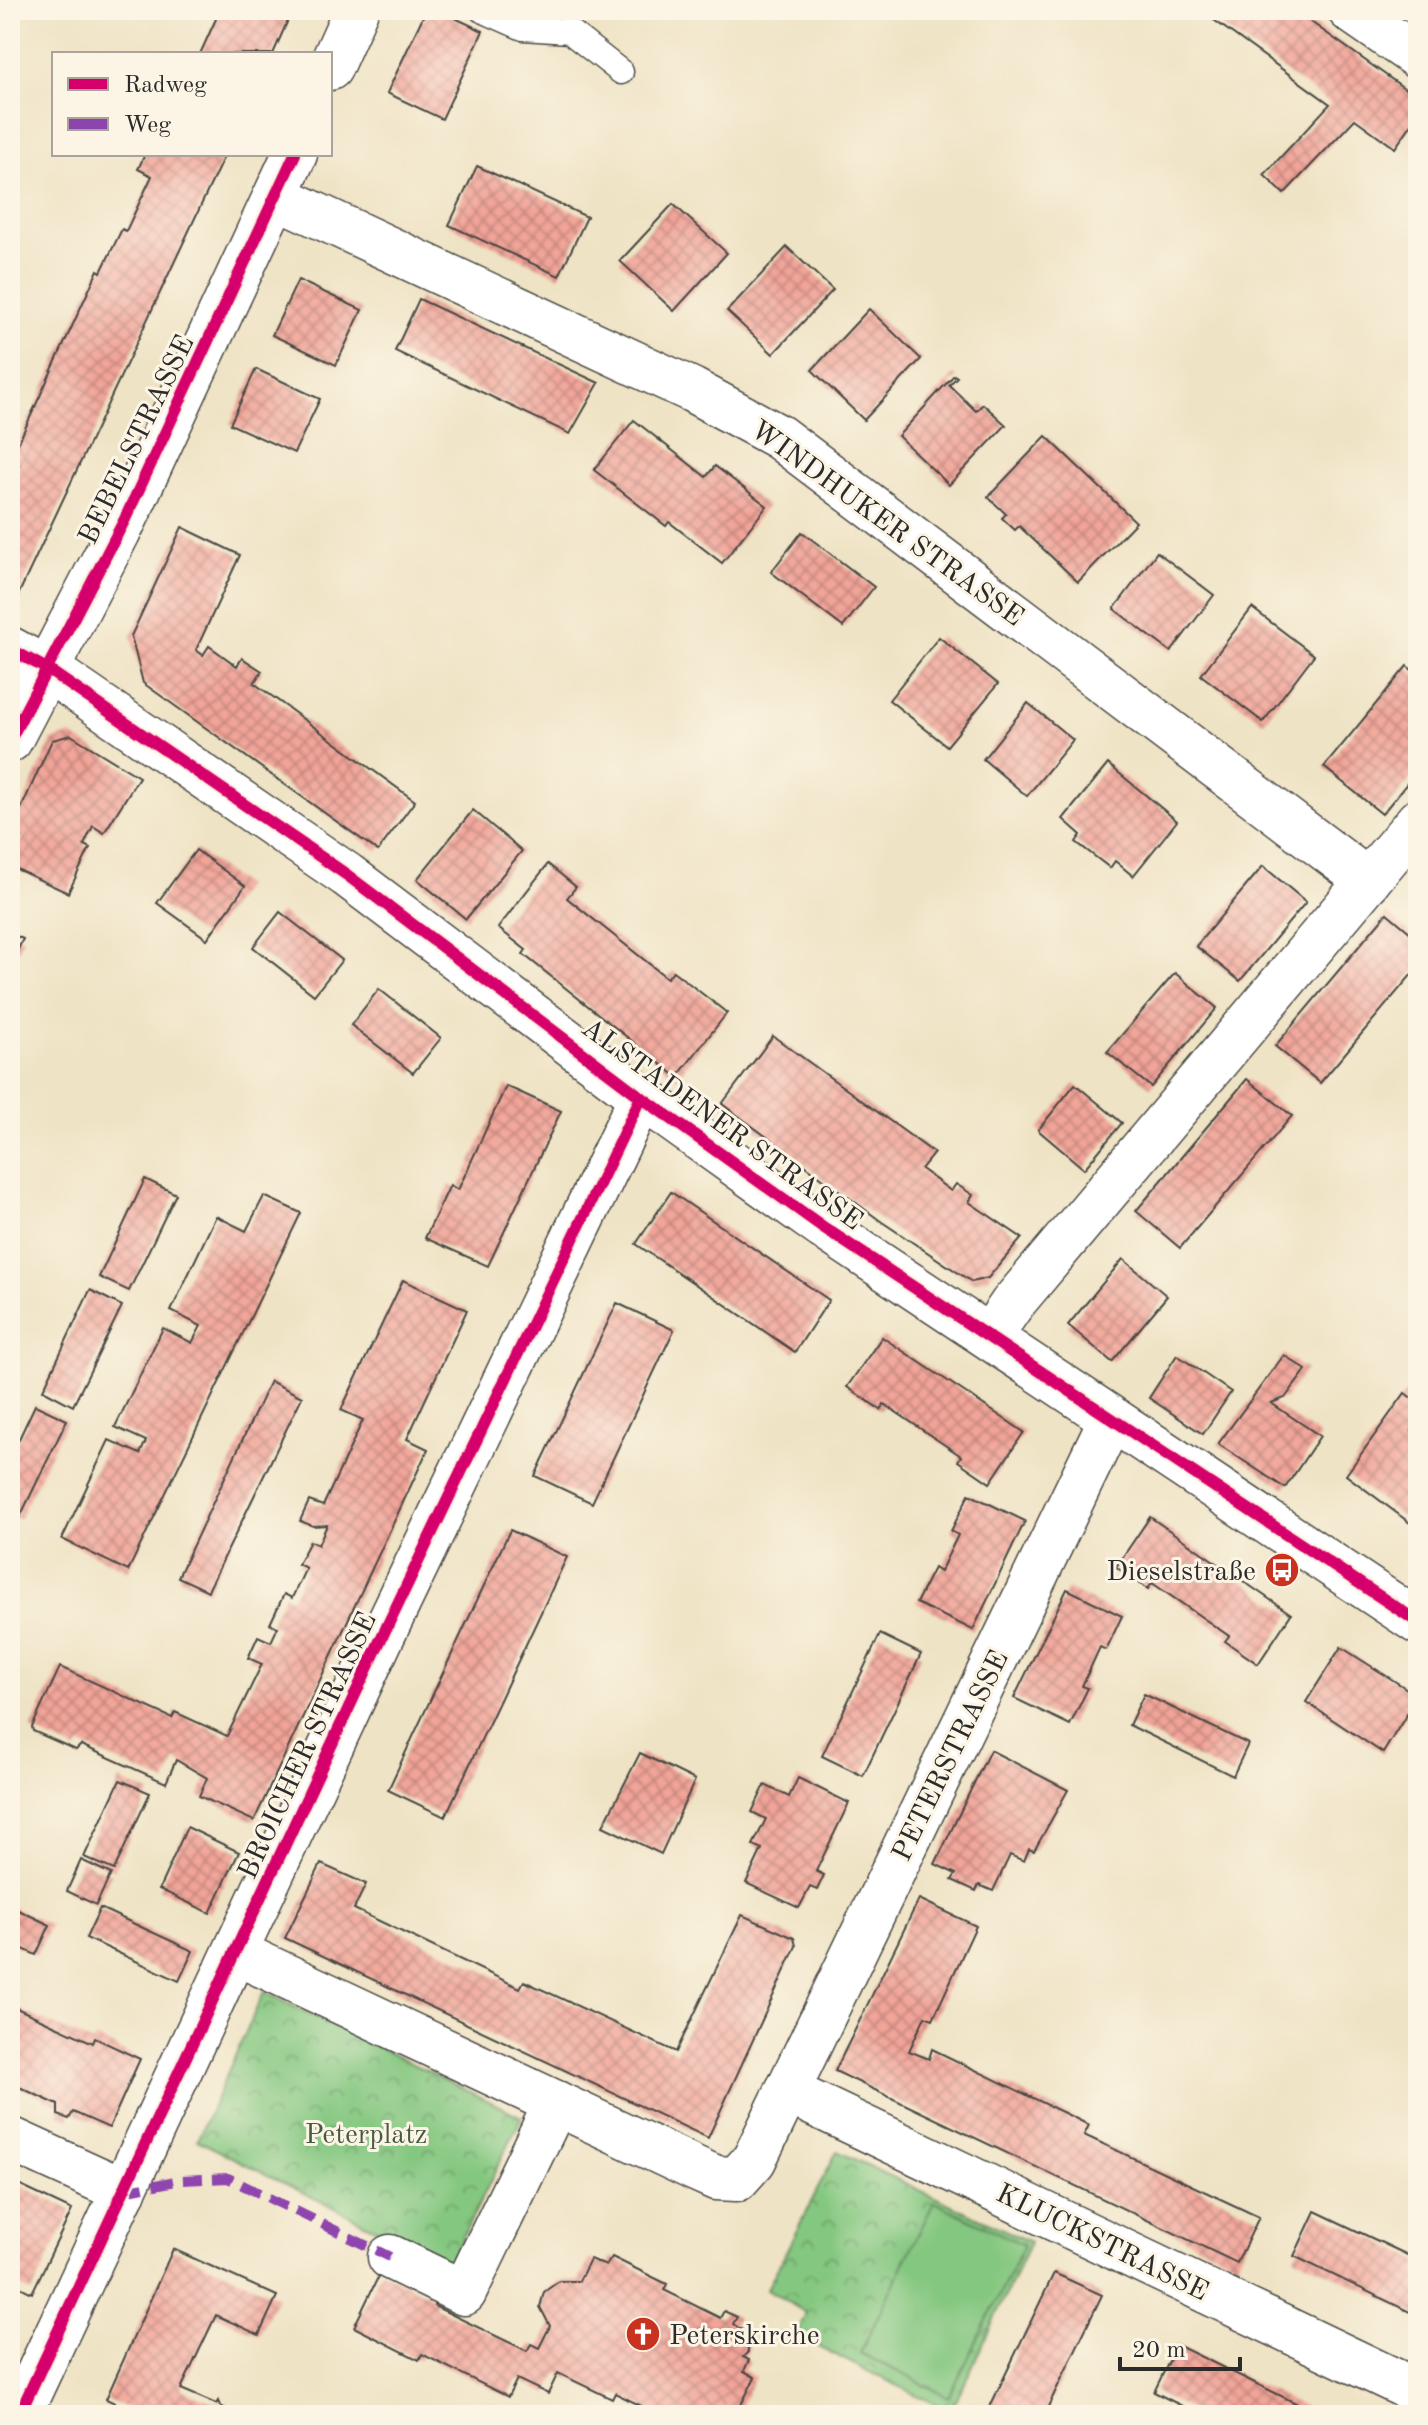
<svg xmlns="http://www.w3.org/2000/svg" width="1428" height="2425" viewBox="0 0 1428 2425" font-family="'Old Standard TT',serif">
<defs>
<pattern id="park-crowns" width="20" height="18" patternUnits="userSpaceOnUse" patternTransform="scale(2)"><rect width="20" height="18" fill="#84c780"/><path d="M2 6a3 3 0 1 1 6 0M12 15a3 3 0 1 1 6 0" fill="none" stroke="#6ca269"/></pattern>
<pattern id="building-cross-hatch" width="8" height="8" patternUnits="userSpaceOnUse" patternTransform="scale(2)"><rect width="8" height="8" fill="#f2a499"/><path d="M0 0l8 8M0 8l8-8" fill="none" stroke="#c4867d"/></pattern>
</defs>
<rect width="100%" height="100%" fill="#fcf5e5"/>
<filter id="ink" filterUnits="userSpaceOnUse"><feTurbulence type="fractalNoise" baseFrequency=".0125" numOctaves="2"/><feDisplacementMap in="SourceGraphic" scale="16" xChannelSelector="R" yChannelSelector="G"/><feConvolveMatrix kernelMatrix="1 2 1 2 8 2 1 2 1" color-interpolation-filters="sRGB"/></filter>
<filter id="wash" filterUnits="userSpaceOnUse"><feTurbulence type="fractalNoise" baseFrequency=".006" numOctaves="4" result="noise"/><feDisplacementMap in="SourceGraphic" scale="32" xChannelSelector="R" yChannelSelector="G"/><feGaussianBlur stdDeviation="1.8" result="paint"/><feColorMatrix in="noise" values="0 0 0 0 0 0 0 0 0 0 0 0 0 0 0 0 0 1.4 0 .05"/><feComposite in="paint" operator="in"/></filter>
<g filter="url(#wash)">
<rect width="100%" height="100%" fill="#efe3c5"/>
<g fill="url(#park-crowns)" stroke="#587956" stroke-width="2">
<polygon points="264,1992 522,2117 449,2265 197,2140"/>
<polygon points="837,2151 1030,2242 951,2412 796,2336 806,2313 767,2289"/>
</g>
<polygon fill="#84c780" stroke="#587956" stroke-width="2" points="934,2202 1024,2245 949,2397 860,2353"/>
<g id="blocks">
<g fill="url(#building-cross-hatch)">
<polygon points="220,10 266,10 288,20 273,54 200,54"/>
<polygon points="426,10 438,10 483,31 442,119 387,93"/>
<polygon points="1200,10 1294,10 1418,98 1418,115 1395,148 1355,119 1284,194 1264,175 1330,104"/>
<polygon points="145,154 225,154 13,606 10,604 10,482 19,465 10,461 98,270 101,272 122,229 126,231 152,176 138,169"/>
<polygon points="477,166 587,217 559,276 449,225"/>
<polygon points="673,204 727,253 674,311 620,261"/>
<polygon points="787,247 833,290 773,354 727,311"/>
<polygon points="298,280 362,310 336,365 272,335"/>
<polygon points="419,299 599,383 570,434 395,351"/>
<polygon points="869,309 921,359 864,420 812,370"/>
<polygon points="256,369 320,399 294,453 230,424"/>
<polygon points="954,375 957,377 949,385 976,411 983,404 1006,425 949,485 898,436"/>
<polygon points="634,420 706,477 715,466 767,506 722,563 669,522 666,526 594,470"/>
<polygon points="1046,436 1136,522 1078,582 1019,526 1015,530 1002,518 1006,514 988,497"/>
<polygon points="182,527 240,555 196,650 203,655 209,646 237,666 242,658 262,671 254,683 415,801 378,851 143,683 131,636"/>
<polygon points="802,532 874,587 843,627 771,572"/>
<polygon points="1157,552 1214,595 1171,652 1114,609"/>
<polygon points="1252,608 1314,655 1263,722 1201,675"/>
<polygon points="939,637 998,684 947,746 889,700"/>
<polygon points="1407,666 1418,675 1418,770 1382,814 1324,767"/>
<polygon points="1028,703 1073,740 1027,796 983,759"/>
<polygon points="71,735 139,777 104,833 93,826 84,845 90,848 68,893 10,866 10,862 22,837 11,831 52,740"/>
<polygon points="1108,764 1177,821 1133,876 1115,861 1110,868 1076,842 1081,835 1063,819"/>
<polygon points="473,810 522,851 466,919 417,879"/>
<polygon points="196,850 245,886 207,939 157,903"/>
<polygon points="548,864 576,887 567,898 667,978 673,971 727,1013 677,1077 523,954 526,950 498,928"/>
<polygon points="1263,866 1306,902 1240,981 1196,946"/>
<polygon points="280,912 342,960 314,995 253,947"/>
<polygon points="1387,913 1418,939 1418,967 1320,1083 1275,1046"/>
<polygon points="10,933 23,939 10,966"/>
<polygon points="1175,973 1217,1008 1151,1087 1107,1052"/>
<polygon points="379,989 441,1038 413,1073 351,1025"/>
<polygon points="773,1036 934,1153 921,1169 951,1191 956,1184 973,1195 969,1202 1022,1238 988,1278 972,1282 882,1222 722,1104"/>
<polygon points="1247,1079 1292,1116 1180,1248 1136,1211"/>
<polygon points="1075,1084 1122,1123 1084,1169 1038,1130"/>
<polygon points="506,1086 561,1111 488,1266 425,1238 450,1185 458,1190"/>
<polygon points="145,1179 176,1194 129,1291 99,1277"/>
<polygon points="671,1192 829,1300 795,1352 636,1244"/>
<polygon points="264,1196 301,1213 128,1571 62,1539 109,1440 140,1454 146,1441 115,1427 163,1328 192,1343 201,1326 171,1311 216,1216 246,1231"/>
<polygon points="1123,1259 1167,1296 1112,1362 1068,1325"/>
<polygon points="403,1280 467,1310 407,1439 428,1449 254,1821 199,1796 207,1778 176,1760 166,1783 81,1745 76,1750 33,1731 32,1727 60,1667 172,1718 175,1712 227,1736 262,1664 248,1658 258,1636 271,1642 278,1627 270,1624 284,1594 292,1598 306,1568 298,1564 310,1541 318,1545 327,1525 313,1526 300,1521 309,1501 323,1506 363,1420 341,1410"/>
<polygon points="90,1290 122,1306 73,1406 43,1390"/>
<polygon points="617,1303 674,1330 592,1503 535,1476"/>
<polygon points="882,1337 1024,1432 990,1483 958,1461 961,1456 884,1404 881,1410 847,1387"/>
<polygon points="1177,1355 1231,1392 1203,1434 1149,1398"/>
<polygon points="1284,1355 1306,1370 1285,1398 1271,1403 1320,1436 1285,1488 1218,1444"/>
<polygon points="270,1381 302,1397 208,1591 178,1577"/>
<polygon points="1405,1393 1418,1403 1418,1422 1412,1431 1418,1435 1418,1529 1346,1475"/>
<polygon points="35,1405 67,1420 19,1519 10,1515 10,1458"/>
<polygon points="969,1494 1025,1521 973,1630 916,1603 934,1568 940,1572 958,1535 951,1531"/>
<polygon points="1150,1517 1291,1614 1258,1664 1225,1641 1229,1636 1152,1583 1148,1589 1116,1567"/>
<polygon points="510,1530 567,1557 445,1817 388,1790"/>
<polygon points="1067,1589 1122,1616 1106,1650 1100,1647 1082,1686 1088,1688 1070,1725 1014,1698"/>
<polygon points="880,1634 921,1654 863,1776 822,1756"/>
<polygon points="1341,1647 1418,1696 1383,1753 1306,1702"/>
<polygon points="1144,1694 1248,1744 1233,1776 1129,1725"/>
<polygon points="990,1750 1068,1790 1034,1851 1029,1849 1024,1861 1010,1855 993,1891 979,1885 976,1891 952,1880 956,1874 935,1864"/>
<polygon points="640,1753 695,1780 661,1854 603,1826"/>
<polygon points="798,1778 849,1803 816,1871 824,1875 817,1890 810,1887 799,1908 746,1883 762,1849 753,1845 766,1819 752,1812 765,1785 789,1797"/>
<polygon points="120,1780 150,1793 114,1870 84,1857"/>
<polygon points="187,1827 239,1852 210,1913 159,1889"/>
<polygon points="81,1860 111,1874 96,1905 67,1891"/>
<polygon points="321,1864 366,1884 354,1909 520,1988 524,1981 676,2052 742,1915 794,1938 796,1946 708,2138 285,1938"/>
<polygon points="919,1899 976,1926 933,2019 925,2016 909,2051 929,2059 932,2049 1089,2125 1084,2135 1259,2217 1237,2263 835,2071"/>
<polygon points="10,1906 50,1925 36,1955 10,1943"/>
<polygon points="100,1908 193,1951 179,1981 86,1938"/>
<polygon points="12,2006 93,2043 95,2038 140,2059 109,2128 73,2112 69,2119 58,2115 58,2105 17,2086 14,2095 10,2093"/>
<polygon points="10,2181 72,2210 32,2293 10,2282"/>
<polygon points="1315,2211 1418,2260 1418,2316 1294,2256"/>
<polygon points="173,2249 277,2296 259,2335 216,2315 181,2389 216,2404 218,2401 220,2406 238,2415 141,2415 106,2399"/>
<polygon points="612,2257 667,2284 664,2290 720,2318 724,2311 737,2317 733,2324 742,2330 737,2339 748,2345 748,2352 743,2357 749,2360 744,2371 755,2377 738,2411 727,2406 722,2415 660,2415 615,2393 612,2399 558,2373 548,2394 517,2379 508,2397 422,2354 419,2360 354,2327 381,2271 437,2299 434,2306 527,2351 531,2344 539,2348 550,2326 540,2307 544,2292 559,2281 579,2281 590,2259 606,2266"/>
<polygon points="1054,2273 1102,2295 1044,2415 986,2415"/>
<polygon points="1177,2345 1263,2387 1320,2415 1200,2415 1154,2392"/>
</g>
</g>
</g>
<g filter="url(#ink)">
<use href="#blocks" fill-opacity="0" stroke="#484742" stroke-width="2"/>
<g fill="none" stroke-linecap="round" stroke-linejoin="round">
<g stroke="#484742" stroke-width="27">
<polyline id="service" points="482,10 523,28 569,31 621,72"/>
</g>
<g stroke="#484742" stroke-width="47">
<g id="minor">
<polyline points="1350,10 1418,57"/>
<polyline points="276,196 692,390 779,437 1368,881"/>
<polyline points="990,1336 1012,1304 1418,821"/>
<polyline points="237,1953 696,2169 716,2178 737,2179 754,2160 1111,1419"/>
<polyline points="787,2091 1418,2392"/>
<polyline points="10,2139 124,2191"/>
<polyline points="390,2257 464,2293 556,2103"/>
<polyline points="19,2415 380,1641 641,1097"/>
</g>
</g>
<g stroke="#484742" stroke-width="47">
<g id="tertiary">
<polyline points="330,68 356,10"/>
<polyline points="10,649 47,669 347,875 641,1097 823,1227 1418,1622"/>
<polyline points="10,740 125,519 295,154"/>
</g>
</g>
<use href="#service" stroke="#fff" stroke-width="24"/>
<use href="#minor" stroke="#fff" stroke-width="44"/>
<use href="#tertiary" stroke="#fff" stroke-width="44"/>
<polyline stroke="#8e44ad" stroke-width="10" stroke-dasharray="20 10" stroke-linecap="butt" points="124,2191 181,2180 228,2178 390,2257"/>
<g stroke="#fcf5e5" stroke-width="17">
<g id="cycleway">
<polyline points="10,649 47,669 347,875 641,1097 823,1227 1418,1622"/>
<polyline points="10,740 125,519 295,154"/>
<polyline points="19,2415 380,1641 641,1097"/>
</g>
</g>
<use href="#cycleway" stroke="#d6006c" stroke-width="12"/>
</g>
</g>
<defs>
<g id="bus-disc" transform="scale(1.8)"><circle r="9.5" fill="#c8321e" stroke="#fcf5e5"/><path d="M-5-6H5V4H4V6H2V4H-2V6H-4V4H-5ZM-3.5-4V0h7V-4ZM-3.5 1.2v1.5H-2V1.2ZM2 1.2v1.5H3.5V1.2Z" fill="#fff"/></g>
<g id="church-disc" transform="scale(1.8)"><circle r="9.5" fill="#c8321e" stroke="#fcf5e5"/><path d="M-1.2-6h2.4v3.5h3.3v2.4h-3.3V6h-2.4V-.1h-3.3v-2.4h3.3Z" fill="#fff"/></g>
</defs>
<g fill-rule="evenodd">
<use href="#bus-disc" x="1282" y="1570"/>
<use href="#church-disc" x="643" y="2334"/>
</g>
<g text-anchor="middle" stroke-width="6" stroke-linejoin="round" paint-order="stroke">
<g font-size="28" fill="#2b2b2b" stroke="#fcf5e5">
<text transform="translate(135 439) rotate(-64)" y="10">BEBELSTRASSE</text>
<text transform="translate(888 522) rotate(36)" y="10">WINDHUKER STRASSE</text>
<text transform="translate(723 1123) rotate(36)" y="10">ALSTADENER STRASSE</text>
<text transform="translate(306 1745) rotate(-65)" y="10">BROICHER STRASSE</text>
<text transform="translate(949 1755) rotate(-64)" y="10">PETERSTRASSE</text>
<text transform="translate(1103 2241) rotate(26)" y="10">KLUCKSTRASSE</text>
</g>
<g font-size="28" fill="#2b2b2b" stroke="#fcf5e5" text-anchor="end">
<text x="1256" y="1580">Dieselstraße</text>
<text x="669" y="2344" text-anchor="start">Peterskirche</text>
</g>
<g font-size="28" fill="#465a44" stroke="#fcf5e5">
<text x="366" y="2143">Peterplatz</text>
</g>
</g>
<rect width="1428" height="2425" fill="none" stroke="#fcf5e5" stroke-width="40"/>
<rect x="52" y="52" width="280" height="104" fill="#fcf5e5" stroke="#a8a49b" stroke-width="2"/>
<rect x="68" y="78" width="40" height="12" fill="#d6006c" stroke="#a8a49b" stroke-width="2"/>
<text x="124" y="92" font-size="24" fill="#2b2b2b">Radweg</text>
<rect x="68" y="118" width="40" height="12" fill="#8e44ad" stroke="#a8a49b" stroke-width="2"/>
<text x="124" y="132" font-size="24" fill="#2b2b2b">Weg</text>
<path d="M1120 2357v12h120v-12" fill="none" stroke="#2b2b2b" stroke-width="4"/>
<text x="1132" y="2357" font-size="24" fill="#2b2b2b" stroke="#fcf5e5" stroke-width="6" paint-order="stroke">20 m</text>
</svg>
